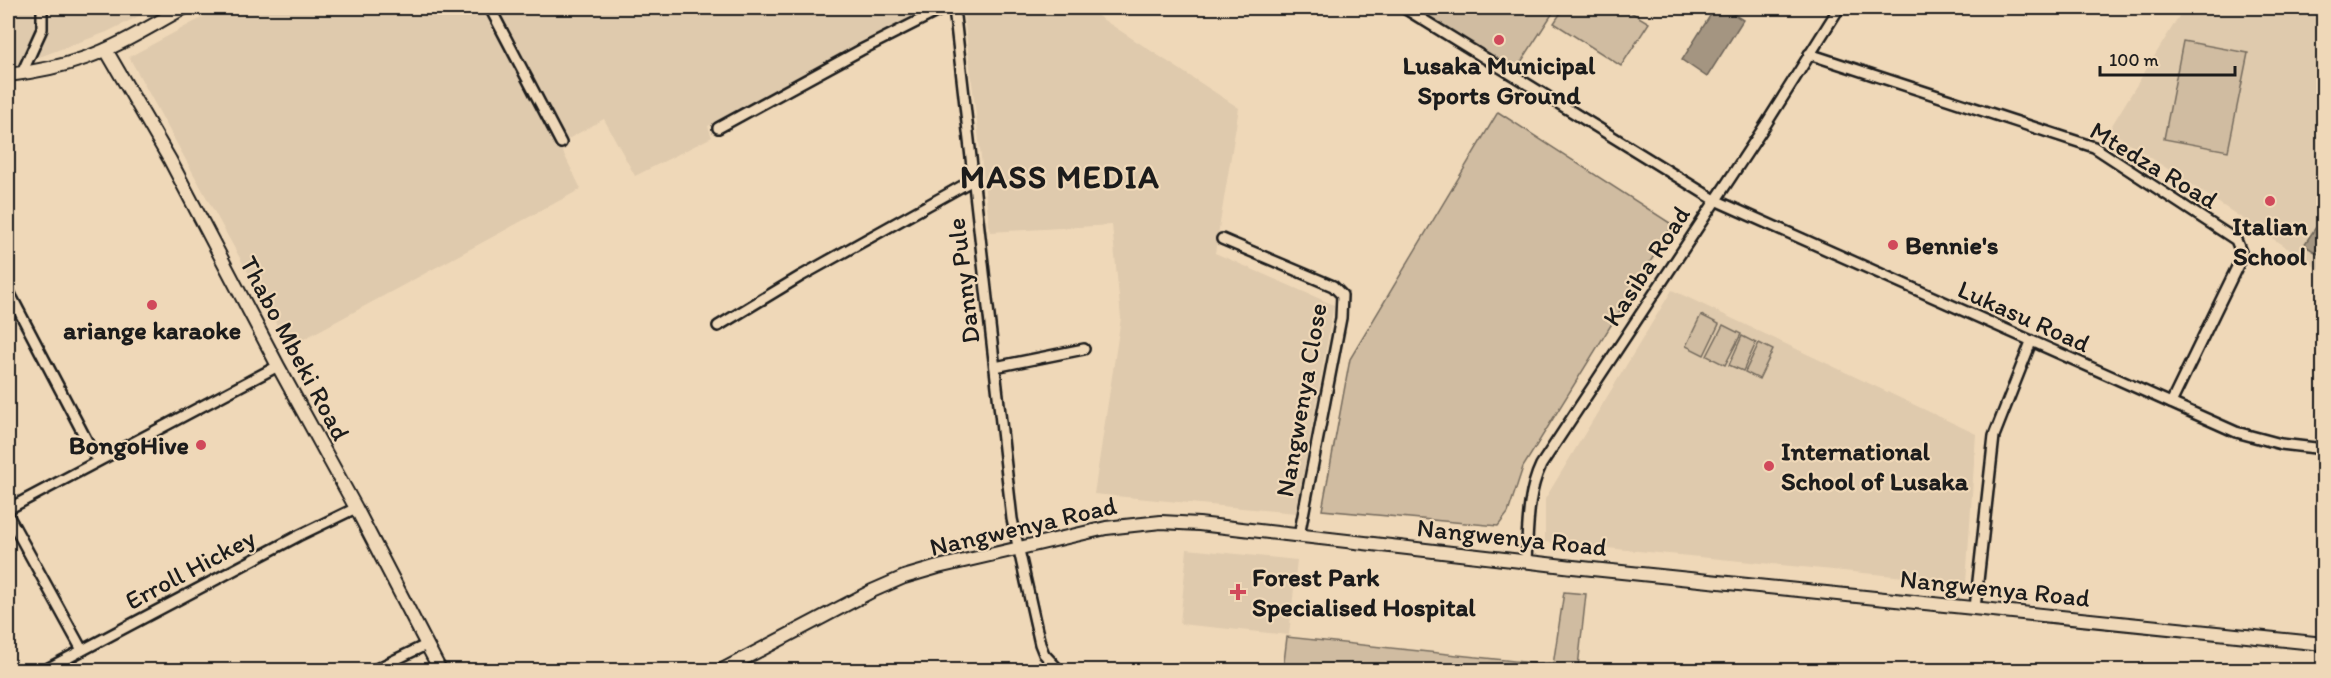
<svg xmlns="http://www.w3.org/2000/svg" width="2331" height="678" viewBox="0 0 2331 678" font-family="Itim,sans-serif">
<rect width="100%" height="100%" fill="#efd8b8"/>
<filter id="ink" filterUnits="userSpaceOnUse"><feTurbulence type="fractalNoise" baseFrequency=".0167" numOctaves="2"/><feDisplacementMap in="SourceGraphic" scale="12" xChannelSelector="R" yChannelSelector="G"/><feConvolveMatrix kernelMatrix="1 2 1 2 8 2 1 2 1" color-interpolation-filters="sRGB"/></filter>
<g filter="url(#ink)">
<g fill="#dfcaad">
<polygon points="8,8 155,8 107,32 15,66 8,67"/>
<polygon points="220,8 935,8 708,126 712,137 635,176 604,119 559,144 581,189 289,347 129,57"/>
<polygon points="963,8 1092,8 1093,13 1239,108 1215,253 1334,305 1296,513 1094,494 1121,318 1112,225 990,232"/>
<polygon points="2184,8 2323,8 2323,272 2109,130"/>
<polygon points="1672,290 1976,434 1966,583 1545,542 1545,499"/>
<polygon points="1187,549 1297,560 1289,635 1180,624"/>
</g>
<g fill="#d0bca1" stroke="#766c5e" stroke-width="1.5">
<polygon points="1412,8 1556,8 1514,73"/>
<polygon points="1564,8 1624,8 1649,23 1621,66 1554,23"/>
<polygon points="2183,41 2248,53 2228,151 2164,139"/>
<polygon points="1498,112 1673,225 1523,467 1508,513 1498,526 1322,510 1350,359"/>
<polygon points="1701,315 1719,324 1704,355 1686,346"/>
<polygon points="1723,325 1741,334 1725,365 1707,356"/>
<polygon points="1742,336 1756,343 1743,371 1729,365"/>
<polygon points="1759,343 1773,350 1759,379 1745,372"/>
<polygon points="1564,592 1586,594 1578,667 1607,670 1283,670 1287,637 1553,665"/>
</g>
<g fill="#a49581" stroke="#6e6559" stroke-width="1.5">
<polygon points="1715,8 1724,8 1743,20 1707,77 1682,60"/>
<polygon points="2316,227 2323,232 2323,257 2304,245"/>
</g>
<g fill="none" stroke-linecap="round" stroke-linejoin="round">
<g stroke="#1c1c1c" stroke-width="14">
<g id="minor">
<polyline points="490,8 561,143"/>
<polyline points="954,8 1012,519 1040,644 1044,654 1059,670"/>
<polyline points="1404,8 1715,200 2236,432 2281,444 2324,449"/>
<polyline points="1809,54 2094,147 2236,240 2241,252 2238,265 2171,403"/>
<polyline points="22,73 42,29 42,8"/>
<polyline points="718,128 861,50 944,8"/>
<polyline points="1222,239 1333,286 1342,295 1341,318 1299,536"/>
<polyline points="8,290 97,460"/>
<polyline points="718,326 801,276 973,180"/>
<polyline points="995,367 1084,349"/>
<polyline points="8,509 278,366"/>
<polyline points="8,515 82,650"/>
<path d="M1526,561C1528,529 1527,494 1541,465L1766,124L1839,8"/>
<polyline points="1975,608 1994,436 2031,342"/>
<polyline points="45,670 298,536 356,508"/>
<polyline points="374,670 426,645"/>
</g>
</g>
<g stroke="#1c1c1c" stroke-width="16">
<g id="secondary">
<polyline points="106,50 170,160 278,366 356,508 440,670"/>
<path d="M8,75C34,72 60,67 85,58C120,46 152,25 184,8"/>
<polyline points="722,670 872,591 904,577 938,567 1106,528 1161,522 1199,524 1573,567 2324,644"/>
</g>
</g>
<use href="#minor" stroke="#efd8b8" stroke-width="9"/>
<use href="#secondary" stroke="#efd8b8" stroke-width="12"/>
</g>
</g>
<g fill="#d1495b" stroke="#efd8b8" stroke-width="2">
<circle cx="1499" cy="40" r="6"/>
<circle cx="2270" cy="201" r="6"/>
<circle cx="1893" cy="245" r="6"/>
<circle cx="152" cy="305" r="6"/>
<circle cx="201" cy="445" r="6"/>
<circle cx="1769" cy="466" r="6"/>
<path d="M1235 583h6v6h6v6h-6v6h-6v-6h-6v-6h6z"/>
</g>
<g text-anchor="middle" stroke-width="4.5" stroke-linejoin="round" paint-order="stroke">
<g font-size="26" font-weight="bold" fill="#1c1c1c" stroke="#efd8b8">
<text x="1499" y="74">Lusaka Municipal<tspan x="1499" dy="30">Sports Ground</tspan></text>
<text x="2270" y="235">Italian<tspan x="2270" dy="30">School</tspan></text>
<text x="1905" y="254" text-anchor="start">Bennie's</text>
<text x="152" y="339">ariange karaoke</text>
<text x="189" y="454" text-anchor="end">BongoHive</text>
<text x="1781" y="460" text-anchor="start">International<tspan x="1781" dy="30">School of Lusaka</tspan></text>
<text x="1252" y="586" text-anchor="start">Forest Park<tspan x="1252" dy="30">Specialised Hospital</tspan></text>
</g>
<g font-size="26" fill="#1c1c1c" stroke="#efd8b8">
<text transform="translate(2154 165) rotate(31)" y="9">Mtedza Road</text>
<text transform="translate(1646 266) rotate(-57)" y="9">Kasiba Road</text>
<text transform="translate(963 281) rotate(-97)" y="9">Danny Pule</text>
<text transform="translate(2024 316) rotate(24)" y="9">Lukasu Road</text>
<text transform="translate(295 348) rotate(62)" y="9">Thabo Mbeki Road</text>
<text transform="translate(1301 400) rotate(-80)" y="9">Nangwenya Close</text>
<text transform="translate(1023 526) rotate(-13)" y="9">Nangwenya Road</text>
<text transform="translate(1512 537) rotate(6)" y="9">Nangwenya Road</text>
<text transform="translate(190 569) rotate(-28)" y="9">Erroll Hickey</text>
<text transform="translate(1995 588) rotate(6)" y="9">Nangwenya Road</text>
</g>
<g font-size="32" font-weight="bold" letter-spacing="1.5" fill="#1c1c1c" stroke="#efd8b8">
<text x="1060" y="188">MASS MEDIA</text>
</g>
</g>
<rect width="2331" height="678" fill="none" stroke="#efd8b8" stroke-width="30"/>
<rect x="15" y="15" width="2301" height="648" fill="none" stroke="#1c1c1c" stroke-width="2" filter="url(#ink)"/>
<path d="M2100 66v9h135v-9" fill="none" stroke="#1c1c1c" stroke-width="3"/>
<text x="2109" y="66" font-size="18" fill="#1c1c1c" stroke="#efd8b8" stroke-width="4.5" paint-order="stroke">100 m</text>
</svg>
